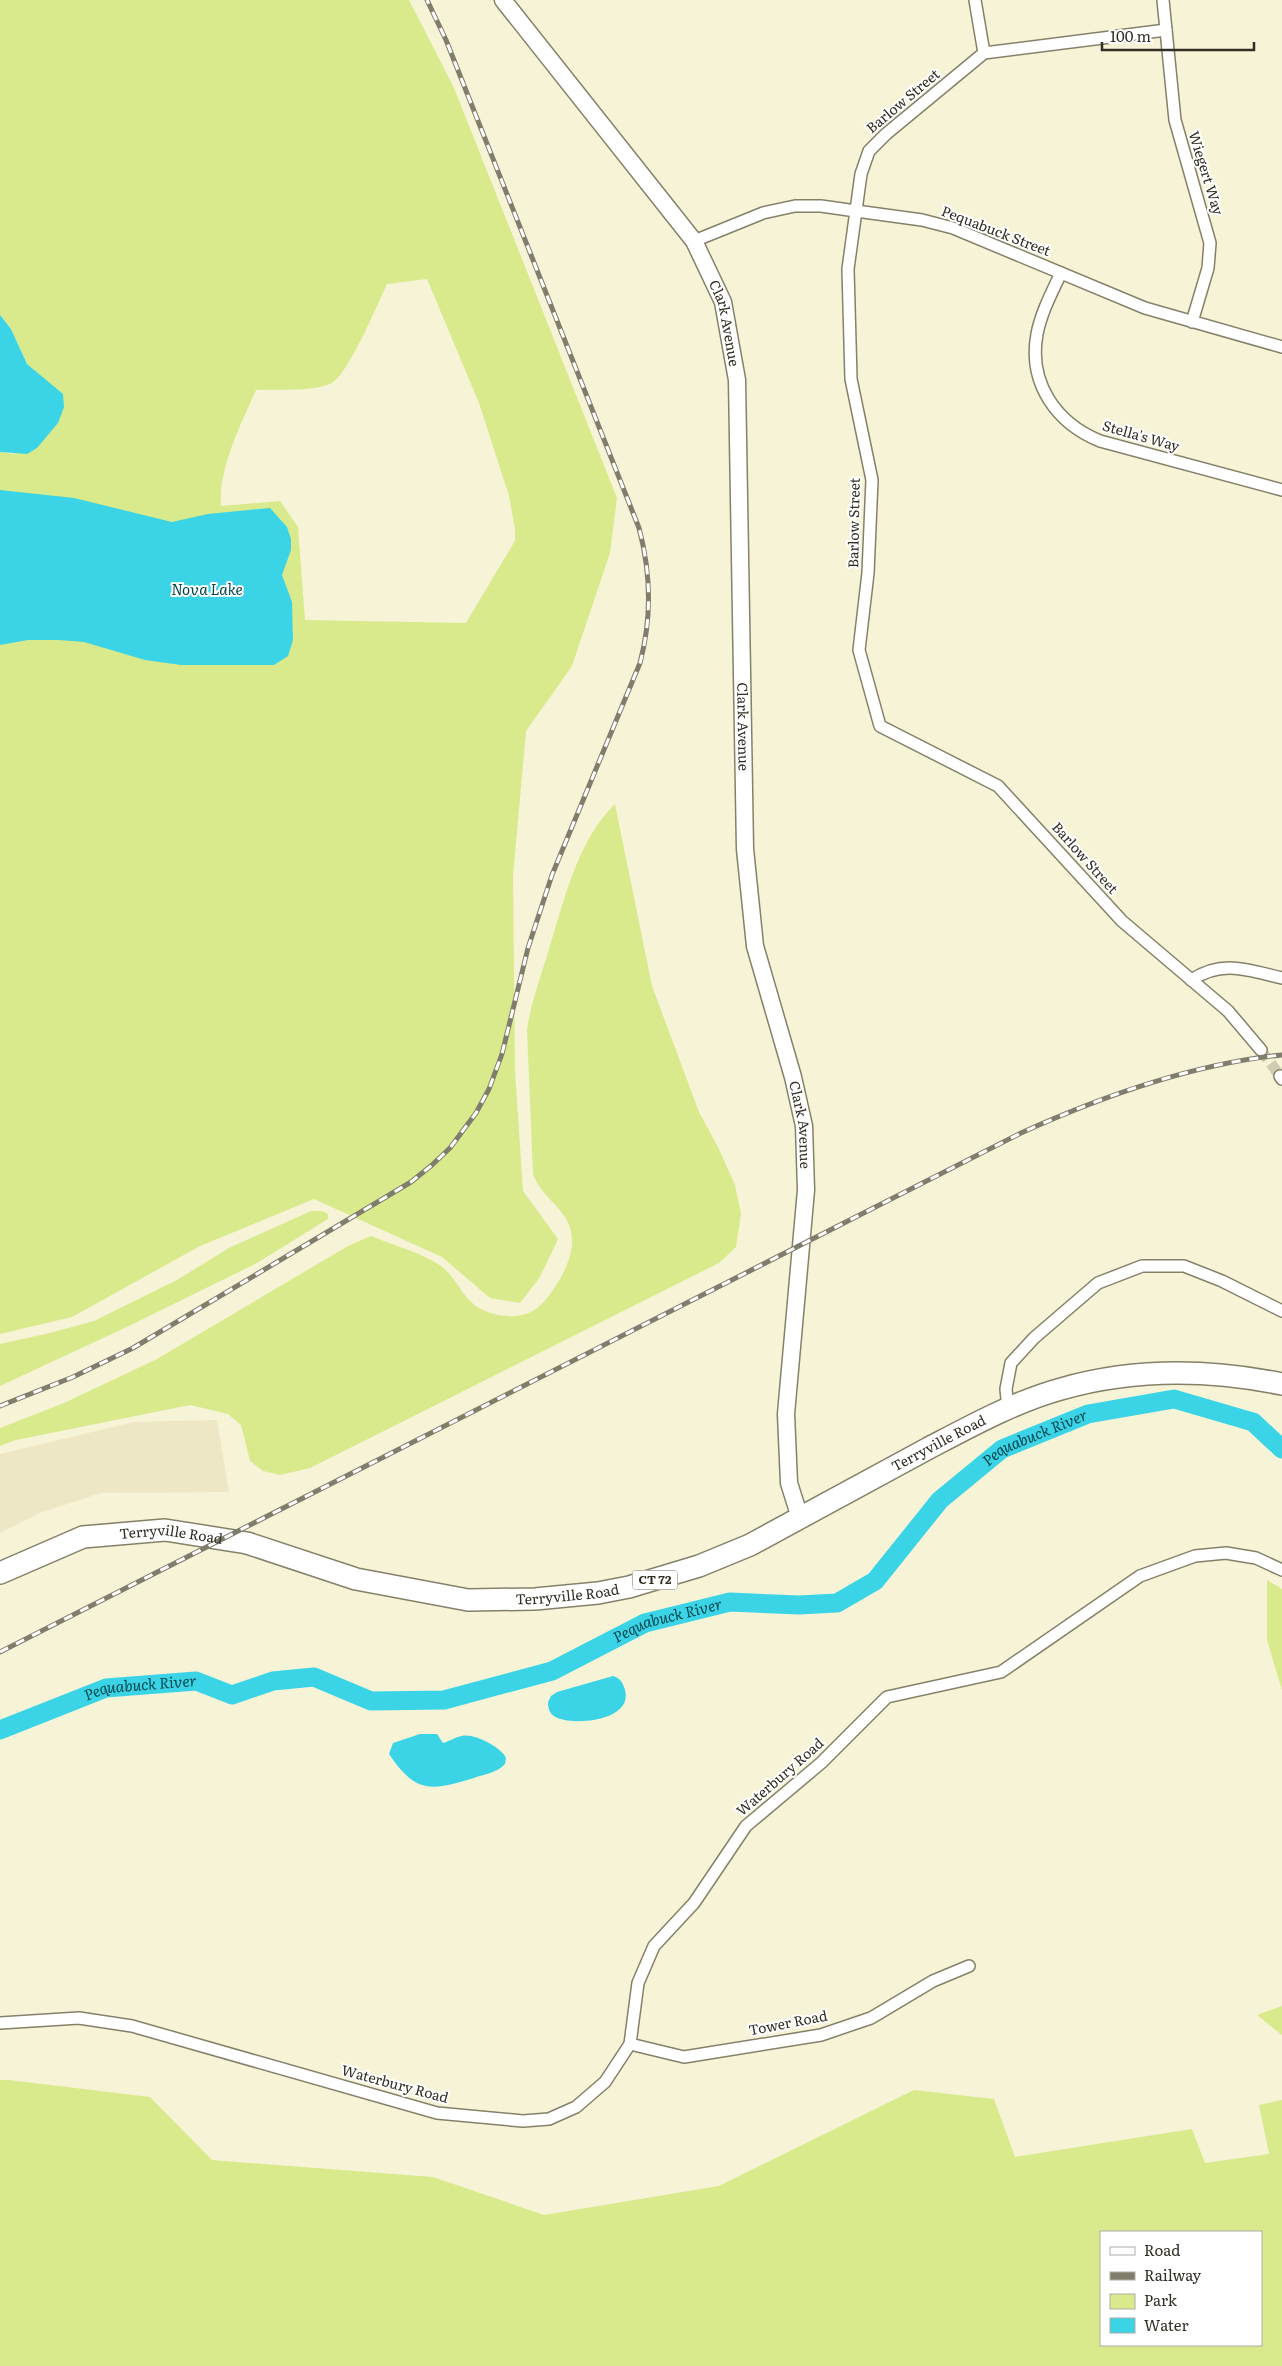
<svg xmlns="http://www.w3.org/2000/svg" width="1282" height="2366" viewBox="0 0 1282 2366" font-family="Literata,serif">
<rect width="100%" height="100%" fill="#f7f3d7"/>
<polygon fill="#ede7c5" points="217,1420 229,1492 101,1493 40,1513 0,1533 0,1454 134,1422"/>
<g fill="#d8ea8c" fill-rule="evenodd">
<path d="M0,0H409L454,88L617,498L610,553L572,666L526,731L513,876L515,1071L523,1191L558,1239L540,1277L520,1303L490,1298L442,1257L314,1199L200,1246L72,1317L0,1334V452L14,454L48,434L58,423L42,377L27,364L11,329L0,315ZM427,279L479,403L509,496L515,529V541L466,623L305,620L298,527L280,501L221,506C218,469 241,424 256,390C279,389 308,392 330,384C347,378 378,303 387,284Z"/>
<path d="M615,804L652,986L699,1112L719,1149L735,1185L741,1214L736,1247L719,1263L310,1468L280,1475L263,1471L250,1461L241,1425L228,1414L190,1405L16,1440L0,1446V1428L64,1403L157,1359L348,1246L371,1236C393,1245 419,1252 438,1264C452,1273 458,1287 468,1299C482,1315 512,1321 531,1312C541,1307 549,1296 555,1287C566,1270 575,1251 571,1231C566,1208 540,1196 533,1174L527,1030C531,1002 541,976 549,949C564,901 577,841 615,804Z"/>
<polygon points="311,1211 322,1211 328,1214 328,1219 257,1263 131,1325 0,1386 0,1344 50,1333 94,1321 177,1280 229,1248"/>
<polygon points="1267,1580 1282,1589 1282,1690 1267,1640"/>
<polygon points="1282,2006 1282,2035 1257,2015"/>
<path d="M0,2080H9L150,2097L212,2160L433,2177L544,2215L719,2186L914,2090L994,2099L1015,2157L1192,2129L1205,2163L1269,2154L1259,2105L1282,2100V2366H0ZM1101,2232H1261V2345H1101Z"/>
</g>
<g fill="#3ad4e6">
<polygon points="0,315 11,329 27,364 63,394 64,407 58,423 37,448 27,454 0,452"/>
<polygon points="0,490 74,498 172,522 208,514 270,508 287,527 291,539 291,550 282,575 292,602 293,640 288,656 274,665 181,665 145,660 84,642 59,640 28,640 0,645"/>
<path d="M613,1676C619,1678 622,1681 624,1687C638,1722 568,1727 554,1716C549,1713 548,1707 548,1702L551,1696L557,1692Z"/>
<path d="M420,1734H437L443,1743C450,1741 455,1737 462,1736C474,1733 501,1747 506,1758L505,1764C497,1773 484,1774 474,1778C431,1791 416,1794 389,1754L393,1743Z"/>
</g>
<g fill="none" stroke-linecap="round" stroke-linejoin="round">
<path stroke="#3ad4e6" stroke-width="19" id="s1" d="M0,1730L106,1688L196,1681L232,1695L273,1681L314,1677L371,1701L444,1700L552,1671L645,1623L730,1602L799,1605L837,1603L875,1581L940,1500L1002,1449L1088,1414L1174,1399L1253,1422L1282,1449"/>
<polyline stroke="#cfccb3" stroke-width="11" stroke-dasharray="11 5.5" stroke-linecap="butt" points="1261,1050 1280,1076"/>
<g stroke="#858168" stroke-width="14">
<g id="street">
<polyline points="975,0 984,53"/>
<polyline points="1163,0 1175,120 1210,243 1208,268 1192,322"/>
<polyline points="1166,30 984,53 886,134 869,151 861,174 848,269 851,379 872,480 868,573 859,650 880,726 998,786 1122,921 1228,1011 1261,1050"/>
<polyline points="694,241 763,213 795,206 821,206 856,211 922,220 953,228 1145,308 1282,347"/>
<path d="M1061,273C1052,292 1041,313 1037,334C1028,383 1056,423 1100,441L1282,490"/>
<path d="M1191,980C1223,959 1248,970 1282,978"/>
<polyline points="1280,1076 1282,1079"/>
<polyline points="1008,1409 1006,1389 1011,1363 1034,1338 1098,1283 1142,1266 1184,1266 1222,1281 1282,1311"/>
<polyline points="0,2023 79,2018 132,2026 437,2113 523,2121 549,2119 576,2107 605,2082 630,2044 638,1983 654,1946 694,1903 746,1826 821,1763 887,1697 1001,1672 1140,1576 1195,1556 1226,1553 1256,1558 1282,1570"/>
<polyline points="630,2044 684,2057 821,2035 871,2018 933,1981 969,1966"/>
</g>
</g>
<g stroke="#858168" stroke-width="19">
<g id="secondary">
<path id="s2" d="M503,0L694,241L723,302L737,380L745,849L755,946L793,1077L804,1126L806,1190L786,1414L789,1483L800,1518"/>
</g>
</g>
<g stroke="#858168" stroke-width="24">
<g id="highway">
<path id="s3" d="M0,1573L83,1537L165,1530L247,1543L356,1579L468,1600L535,1599L598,1593L629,1587L699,1566L750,1545C809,1513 868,1481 927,1449C969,1427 1014,1402 1061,1389C1134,1368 1208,1369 1282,1384"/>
</g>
</g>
<use href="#street" stroke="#fff" stroke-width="11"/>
<use href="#secondary" stroke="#fff" stroke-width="16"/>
<use href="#highway" stroke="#fff" stroke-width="21"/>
<g stroke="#807d6c" stroke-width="5">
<g id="rail">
<path d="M0,1406L73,1377L133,1348L411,1182L432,1165L450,1148L476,1113L489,1089L502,1054L528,948L552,875L640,663C652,618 651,573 639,528L446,40L427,0"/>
<path d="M0,1652L1021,1133C1103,1096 1192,1064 1282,1055"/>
</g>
</g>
<use href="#rail" stroke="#fff" stroke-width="3" stroke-dasharray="9" stroke-linecap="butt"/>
</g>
<g text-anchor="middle" stroke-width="4" stroke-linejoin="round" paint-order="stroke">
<rect fill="#fff" stroke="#6f6d66" stroke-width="1" x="632.5" y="1570.5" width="45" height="19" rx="4"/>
<g font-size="12" font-weight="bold" fill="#312f24">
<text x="655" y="1584">CT 72</text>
</g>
<g font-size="14" fill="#312f24" stroke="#fff">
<text transform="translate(903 101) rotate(-40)" y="5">Barlow Street</text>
<text transform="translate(1206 173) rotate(73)" y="5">Wiegert Way</text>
<text transform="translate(996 231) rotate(21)" y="5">Pequabuck Street</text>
<text dy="5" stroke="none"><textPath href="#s2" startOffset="396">Clark Avenue</textPath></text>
<text transform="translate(1141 436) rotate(16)" y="5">Stella's Way</text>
<text transform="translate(854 523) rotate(-89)" y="5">Barlow Street</text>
<text dy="5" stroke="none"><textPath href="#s2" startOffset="801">Clark Avenue</textPath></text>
<text transform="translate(1085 858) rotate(48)" y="5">Barlow Street</text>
<text dy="5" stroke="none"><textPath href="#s2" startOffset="1206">Clark Avenue</textPath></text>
<text dy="5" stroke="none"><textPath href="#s3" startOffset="989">Terryville Road</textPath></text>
<text dy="5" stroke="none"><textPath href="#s3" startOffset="179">Terryville Road</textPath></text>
<text dy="5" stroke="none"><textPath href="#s3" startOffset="584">Terryville Road</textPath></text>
<text transform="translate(780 1777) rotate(-41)" y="5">Waterbury Road</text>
<text transform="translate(788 2023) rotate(-11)" y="5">Tower Road</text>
<text transform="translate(395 2084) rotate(15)" y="5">Waterbury Road</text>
</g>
<g font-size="15" font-style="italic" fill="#00464e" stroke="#fff">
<text x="207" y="595">Nova Lake</text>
<text dy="5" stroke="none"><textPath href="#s1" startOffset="1136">Pequabuck River</textPath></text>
<text dy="5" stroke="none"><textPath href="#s1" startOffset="701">Pequabuck River</textPath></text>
<text dy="5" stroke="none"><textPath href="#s1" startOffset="148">Pequabuck River</textPath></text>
</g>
</g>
<rect x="1100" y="2231" width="162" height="115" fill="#ffffff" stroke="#adaca7"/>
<rect x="1110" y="2247" width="25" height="8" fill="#ffffff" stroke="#adaca7"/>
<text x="1144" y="2256" font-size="15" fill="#312f24">Road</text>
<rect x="1110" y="2272" width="25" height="8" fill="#807d6c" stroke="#adaca7"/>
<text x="1144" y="2281" font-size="15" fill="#312f24">Railway</text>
<rect x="1110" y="2294" width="25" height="15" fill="#d8ea8c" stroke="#adaca7"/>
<text x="1144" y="2306" font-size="15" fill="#312f24">Park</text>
<rect x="1110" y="2318" width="25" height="15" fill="#3ad4e6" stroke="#adaca7"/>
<text x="1144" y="2331" font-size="15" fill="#312f24">Water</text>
<path d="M1102 42v8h152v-8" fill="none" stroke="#312f24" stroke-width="2.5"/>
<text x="1110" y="42" font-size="15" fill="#312f24" stroke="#ffffff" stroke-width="4" paint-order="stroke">100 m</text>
</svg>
